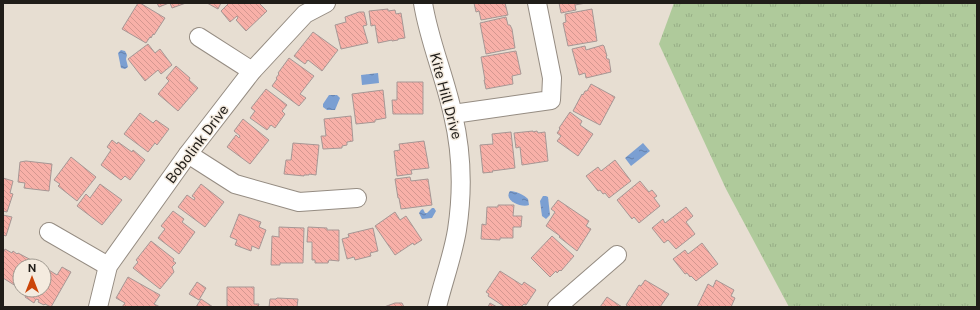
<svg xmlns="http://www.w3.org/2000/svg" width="980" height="310" viewBox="0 0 980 310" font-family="'Public Sans',sans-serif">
<defs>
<pattern id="grass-tufts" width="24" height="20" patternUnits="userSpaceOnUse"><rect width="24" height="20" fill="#afca9b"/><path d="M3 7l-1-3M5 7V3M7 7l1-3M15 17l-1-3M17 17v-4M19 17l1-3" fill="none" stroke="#96ad85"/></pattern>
<pattern id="water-ripples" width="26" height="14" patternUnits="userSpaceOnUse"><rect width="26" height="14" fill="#7b9fd2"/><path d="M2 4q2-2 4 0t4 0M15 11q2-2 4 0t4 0" fill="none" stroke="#6481aa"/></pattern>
<pattern id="building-back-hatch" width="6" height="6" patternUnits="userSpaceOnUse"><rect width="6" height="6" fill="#f8b0a8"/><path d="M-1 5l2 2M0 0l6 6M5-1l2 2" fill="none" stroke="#d49790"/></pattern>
</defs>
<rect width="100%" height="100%" fill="#e7ded2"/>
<polygon fill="url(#grass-tufts)" points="674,3 977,3 977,307 789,307 726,189 659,44"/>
<g fill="url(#water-ripples)">
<polygon points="121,50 125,51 127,55 126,59 128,67 125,69 121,68 118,53"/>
<polygon points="378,73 379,83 362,85 361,75"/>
<polygon points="329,95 337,95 340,98 335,110 327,110 323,107 323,104"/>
<polygon points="643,143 650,151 631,166 625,158"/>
<path d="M510,191C516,191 524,195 528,199L529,205C522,208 503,201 510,191Z"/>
<polygon points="543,196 546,196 548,197 550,215 546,219 542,216 540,201"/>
<polygon points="432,208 434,208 436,211 432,218 422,219 419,213 421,210 423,209 425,213 427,213"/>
</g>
<g fill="url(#building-back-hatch)" stroke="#a69795">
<polygon points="138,3 140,3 165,18 154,35 153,34 151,38 150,37 146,43 122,29"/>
<polygon points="157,3 169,3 159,7"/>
<polygon points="170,3 186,3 172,8"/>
<polygon points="207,3 221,3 218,9"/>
<polygon points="229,3 259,3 267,11 246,31 236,20 238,18 237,16 230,22 221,11"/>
<polygon points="474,3 505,3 508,15 481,20 479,11 476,12"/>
<polygon points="559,3 586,3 575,5 576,10 561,13"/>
<polygon points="388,9 388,11 395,10 396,14 401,13 405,38 398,39 398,40 392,41 392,40 378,43 375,25 371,26 369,11"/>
<polygon points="592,9 597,41 568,46 563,23 566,22 565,14"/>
<polygon points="359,12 364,12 367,25 363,26 368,43 341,49 335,25 346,22 345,17"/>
<polygon points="506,17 508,25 510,25 512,29 515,48 486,54 480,23"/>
<polygon points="313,32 338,50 322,71 308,60 305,64 294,56"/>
<polygon points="148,44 155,53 160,49 172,65 161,74 158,70 145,81 128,59"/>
<polygon points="603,45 604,46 607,56 606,56 607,59 609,59 611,72 586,78 585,73 579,75 572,49 585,46 586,50"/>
<polygon points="516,51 521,74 512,76 513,84 486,89 484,80 485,80 481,57"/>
<polygon points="289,58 314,76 300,94 306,98 299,106 272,86 277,79 276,78 279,74 278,73"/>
<polygon points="176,66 190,78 189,80 198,88 178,111 158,94 169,81 166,78"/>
<polygon points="397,82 423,82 423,114 393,114 392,100 397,100"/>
<polygon points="591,84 615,97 600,125 573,111 582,94 583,95 585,91 587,91"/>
<polygon points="266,89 287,105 282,111 285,114 275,128 271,125 267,130 250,118 255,111 251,108"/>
<polygon points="383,90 386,118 375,120 375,122 356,124 352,94"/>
<polygon points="570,112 582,121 580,125 593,134 578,156 557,141 561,136 557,133 560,129 559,128"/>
<polygon points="140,113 153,123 156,120 169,129 157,145 155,143 148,152 124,134"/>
<polygon points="351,116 353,141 347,142 347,145 342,146 342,148 323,149 321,136 326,136 324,119"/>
<polygon points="243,119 269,140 250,164 227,147 236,135 239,138 240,136 234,131"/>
<polygon points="533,131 533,132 537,131 538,133 545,132 548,161 522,165 520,147 516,148 514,133"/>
<polygon points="511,132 515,168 492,171 493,172 483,173 480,145 493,144 492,134"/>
<polygon points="112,140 117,144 118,142 132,152 133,150 145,160 130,180 125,176 121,180 101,165 111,150 107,147"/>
<polygon points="424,141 429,168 411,170 412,174 397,176 394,151 400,150 399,144"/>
<polygon points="293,143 319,145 316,175 309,174 309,175 304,175 304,176 284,174 286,160 291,160"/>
<polygon points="71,157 96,177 77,201 58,186 60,184 54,180"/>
<polygon points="615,160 631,181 609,198 605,193 603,194 600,190 598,191 586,176 598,167 601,171"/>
<polygon points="26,161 52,164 49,191 24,188 25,183 18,182 20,162"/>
<polygon points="410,177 411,181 428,179 432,205 401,209 399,198 398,198 395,179"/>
<polygon points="3,178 13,181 10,193 13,194 7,212 3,211"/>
<polygon points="640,181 649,192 652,190 657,196 654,198 660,206 639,223 634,217 632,219 617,200"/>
<polygon points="100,184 122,200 102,225 77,206 86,194 90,198"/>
<polygon points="201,184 224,202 205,227 178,207 187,195 194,200 195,198 192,196"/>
<polygon points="558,200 589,221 586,226 591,229 577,251 559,237 560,236 546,226 555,212 551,209"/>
<polygon points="498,205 514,205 513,216 522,216 521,227 513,227 513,238 500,238 500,240 481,239 482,224 486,225 487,207 498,207"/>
<polygon points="686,207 693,216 686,222 695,234 676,249 668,240 664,243 652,228 663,219 665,223"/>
<polygon points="173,211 184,219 182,222 195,232 179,254 158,238 165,229 161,226"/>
<polygon points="395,212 400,220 406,216 422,240 414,245 413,243 395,255 375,226"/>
<polygon points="239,214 261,222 259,227 266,230 259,249 252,246 251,251 235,245 237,240 230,237"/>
<polygon points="3,215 12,217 6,236 3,235"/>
<polygon points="279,227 304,228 303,263 280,263 280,265 271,265 272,236 279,237"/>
<polygon points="308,227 327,228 327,230 339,230 339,261 329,260 328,263 315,263 315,260 312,260 312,242 307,242"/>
<polygon points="373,228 378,251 370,253 371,256 355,260 354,257 347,259 342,239 349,237 348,234"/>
<polygon points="552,236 574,256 561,271 560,270 557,273 556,271 550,277 531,258"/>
<polygon points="151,241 174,259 173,261 176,263 172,267 174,272 160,289 133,268 138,262 136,260"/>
<polygon points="702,243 718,264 696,281 691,276 690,277 687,273 685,274 673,259 685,250 688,254"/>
<polygon points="5,249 12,253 13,251 17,254 18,253 35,262 33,266 20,266 19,288 3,278 3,253"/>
<polygon points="44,267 57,275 62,267 71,272 51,307 45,304 44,305 38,302 39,300 36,299 34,303 25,297 28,290 44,290"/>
<polygon points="500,271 522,285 524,282 536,290 526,305 524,304 521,307 505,307 488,296 489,294 486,292"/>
<polygon points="128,277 160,295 154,304 160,307 122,307 125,303 116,298"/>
<polygon points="645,280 669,294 660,307 629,307 626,305 639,285 641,286"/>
<polygon points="716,280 734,290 731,296 735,298 731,307 697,307 708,284 713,287"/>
<polygon points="197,282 206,288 199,300 189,294"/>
<polygon points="227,287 254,287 254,304 259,304 258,307 227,307"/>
<polygon points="607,297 622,307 599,307 600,307"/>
<polygon points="277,298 298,299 297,307 269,307 270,299 276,299"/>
<polygon points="201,299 213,307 196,307"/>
<polygon points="395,303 402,303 404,307 384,307"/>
<polygon points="490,303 497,307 488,307"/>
</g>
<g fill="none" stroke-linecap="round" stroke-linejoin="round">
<g stroke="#958c82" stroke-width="20">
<g id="minor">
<path d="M423,3C429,41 445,77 453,115C462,153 463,191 457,230C453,255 443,282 437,307"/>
<polyline points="199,37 252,71"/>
<polyline points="453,114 551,100 552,78 537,3"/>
<polyline points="188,154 235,184 299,202 357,198"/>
<polyline points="49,232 108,266"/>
<polyline points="98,307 108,266 188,154 252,71 305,14 326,3"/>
<polyline points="557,307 617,255"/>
</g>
</g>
<use href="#minor" stroke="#fff" stroke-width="18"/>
</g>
<g text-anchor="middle" stroke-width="3" stroke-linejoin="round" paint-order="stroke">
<g font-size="14" fill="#201d19" stroke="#f4ebdf">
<text transform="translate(446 96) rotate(75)" y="5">Kite Hill Drive</text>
<text transform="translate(197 144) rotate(-53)" y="5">Bobolink Drive</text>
</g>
</g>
<rect width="980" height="310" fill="none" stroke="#201d19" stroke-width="8"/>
<g transform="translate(32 278)"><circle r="19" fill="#f4ebdf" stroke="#9f9990"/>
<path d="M0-3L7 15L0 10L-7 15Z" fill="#cb4509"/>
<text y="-6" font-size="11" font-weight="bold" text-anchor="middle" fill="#201d19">N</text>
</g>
</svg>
